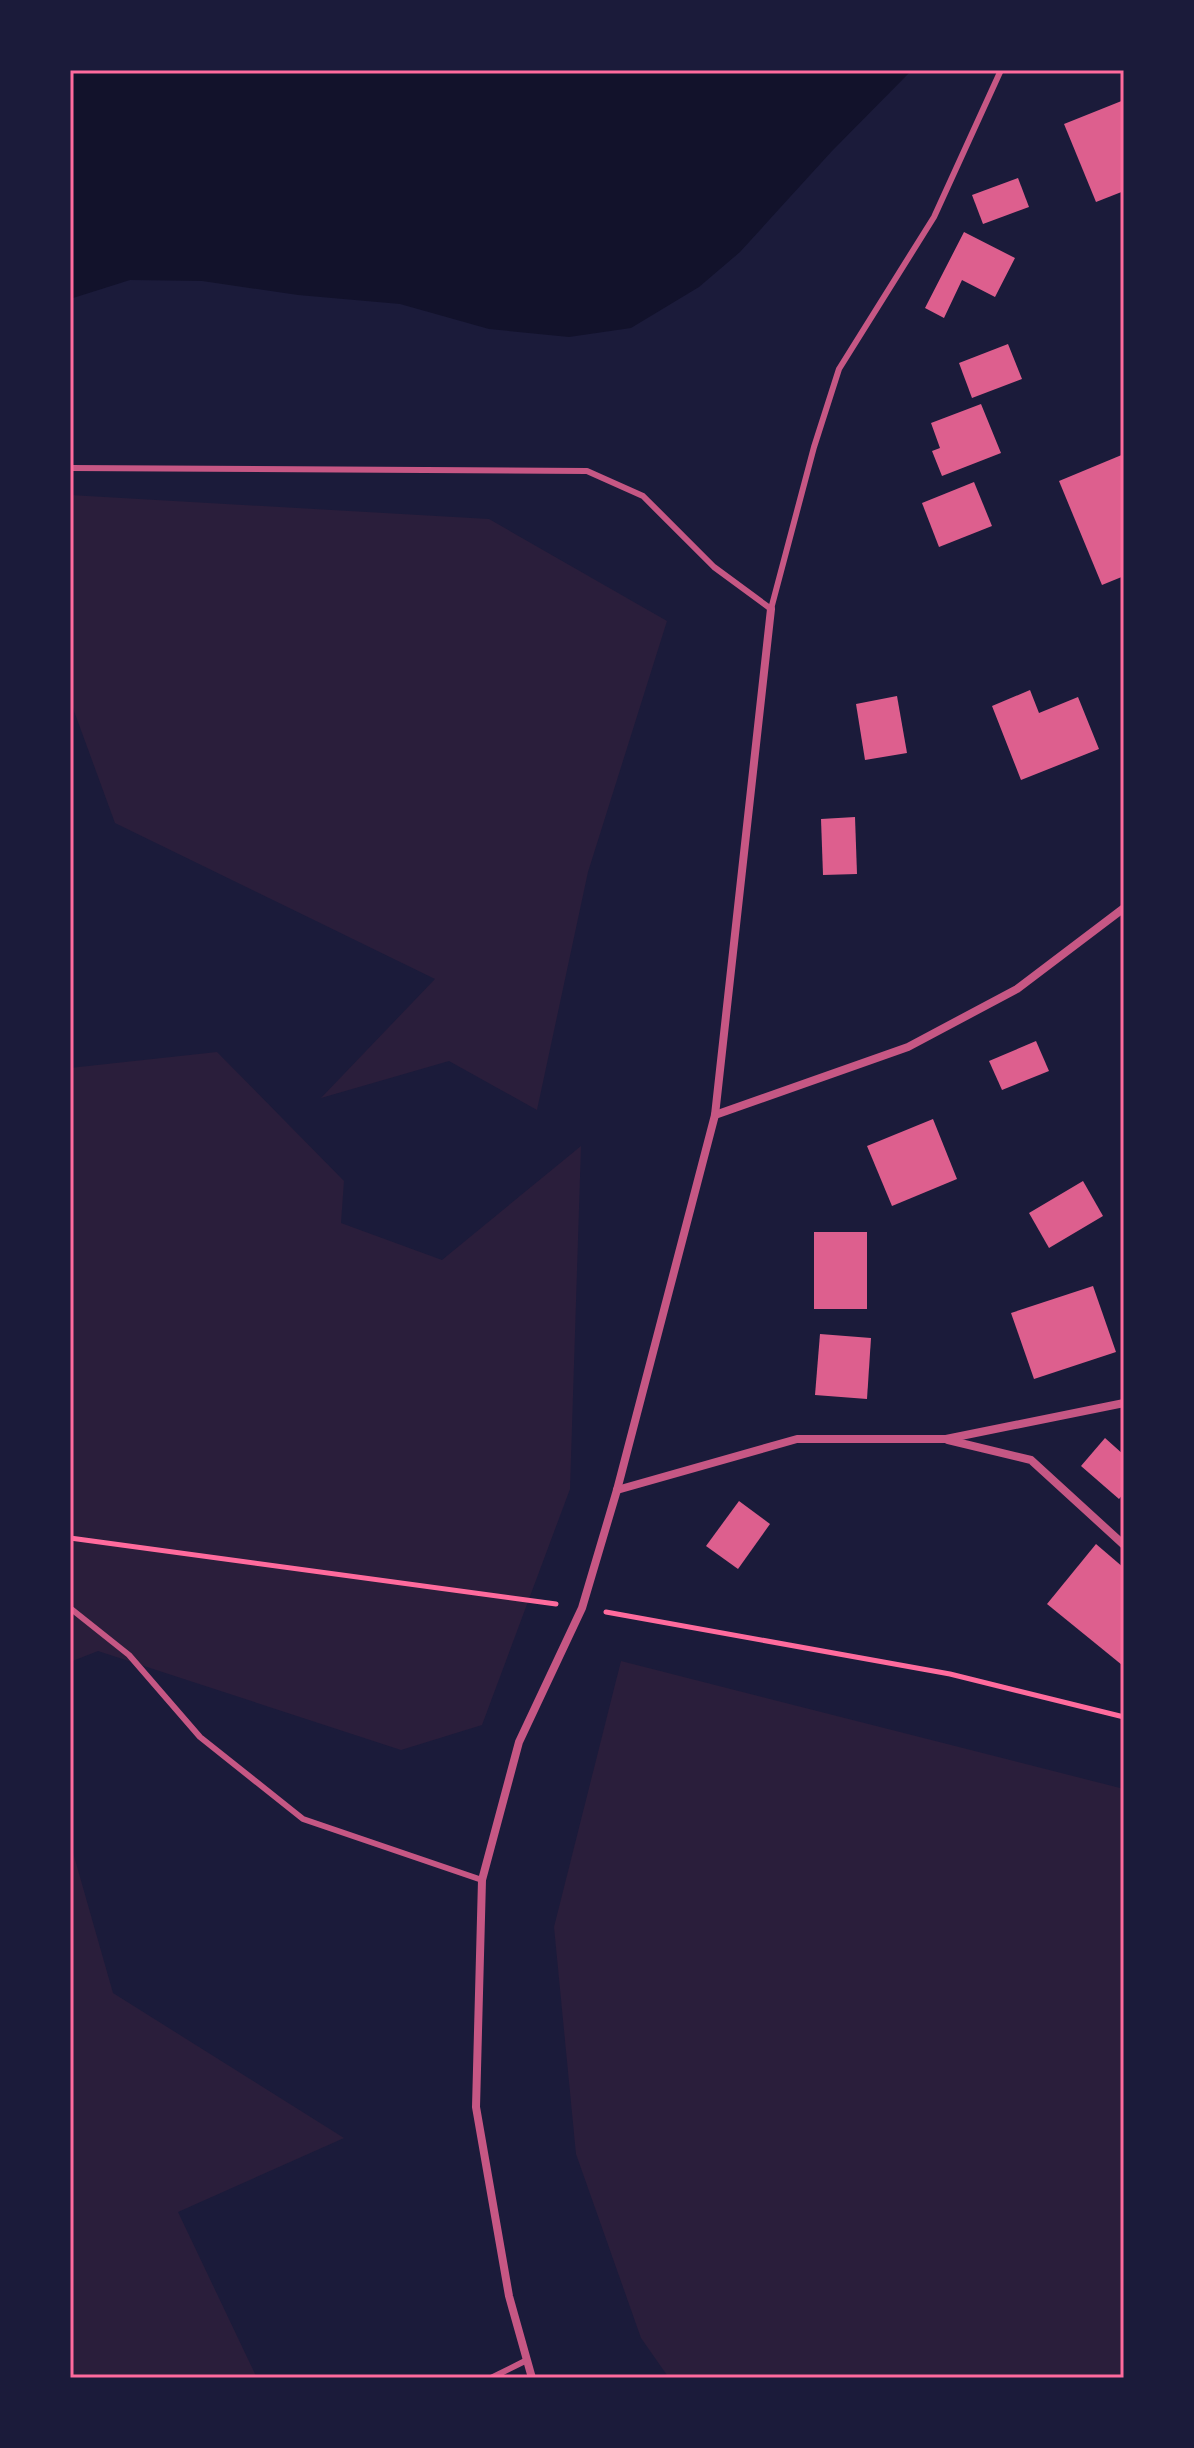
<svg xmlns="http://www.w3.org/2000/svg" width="1194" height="2448" viewBox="0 0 1194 2448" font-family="Ubuntu,sans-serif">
<rect width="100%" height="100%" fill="#1b1b3a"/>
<g fill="#2a1e3b">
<polygon points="70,495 489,519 667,621 588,872 537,1110 449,1061 321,1098 435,979 115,823 70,700"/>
<polygon points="217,1052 344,1181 341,1223 442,1260 581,1146 570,1489 482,1725 401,1750 98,1651 70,1662 70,1068"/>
<polygon points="621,1661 1124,1789 1124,2378 669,2378 641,2338 576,2154 554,1927"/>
<polygon points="70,1842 113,1993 344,2138 178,2212 257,2378 70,2378"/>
</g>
<polygon fill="#12122b" points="70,70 912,70 832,151 740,252 699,287 631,328 569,337 489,329 400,304 298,295 202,281 130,280 70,299"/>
<g fill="#dd5f8e">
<polygon points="1124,100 1124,191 1096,202 1064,124"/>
<polygon points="1018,178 1029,207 983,224 972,195"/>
<polygon points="964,232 1015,258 995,297 962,280 944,318 925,308"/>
<polygon points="1008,344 1022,379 972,398 959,363"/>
<polygon points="981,404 1001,453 942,476 932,451 940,448 931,423"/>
<polygon points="1124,454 1124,576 1102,585 1059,481"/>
<polygon points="974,482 992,526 939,547 922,503"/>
<polygon points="1030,690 1039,713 1078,697 1099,749 1021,780 992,706"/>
<polygon points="897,696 907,753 865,760 856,704"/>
<polygon points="855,817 857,874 823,875 821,819"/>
<polygon points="1036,1041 1049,1071 1002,1090 989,1061"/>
<polygon points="933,1119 957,1179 892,1206 867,1146"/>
<polygon points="1083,1181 1103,1216 1049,1248 1029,1213"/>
<rect x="814" y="1232" width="53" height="77"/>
<polygon points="1093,1286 1116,1352 1034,1379 1011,1313"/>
<polygon points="820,1334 871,1338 867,1399 815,1395"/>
<polygon points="1105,1438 1124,1455 1124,1493 1119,1499 1081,1466"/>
<polygon points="739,1501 770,1524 738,1569 706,1546"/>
<polygon points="1096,1544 1124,1568 1124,1663 1122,1665 1047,1604"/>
</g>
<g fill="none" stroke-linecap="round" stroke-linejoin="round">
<g stroke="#ff6b9d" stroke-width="5">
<polyline points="70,1538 556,1604"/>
<polyline points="606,1612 950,1674 1124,1717"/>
</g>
<g stroke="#c65784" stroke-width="6">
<polyline points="70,468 587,471 643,496 714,567 771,609 814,447 839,369 934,217 1001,70"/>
<polyline points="70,1608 129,1655 200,1737 303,1819 482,1880"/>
<polyline points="491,2378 527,2360"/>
</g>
<g stroke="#c65784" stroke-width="8">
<polyline points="715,1115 908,1047 1017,989 1124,908"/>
<polyline points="948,1440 1031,1460 1124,1545"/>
<polyline points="617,1490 797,1439 946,1439 1124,1403"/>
<polyline points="532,2378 509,2296 476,2107 482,1880 519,1742 582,1608 617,1490 715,1115 771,609"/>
</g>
</g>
<rect width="1194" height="2448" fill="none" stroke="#1b1b3a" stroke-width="144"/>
<rect x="72" y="72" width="1050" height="2304" fill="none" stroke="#ff6b9d" stroke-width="3"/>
</svg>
